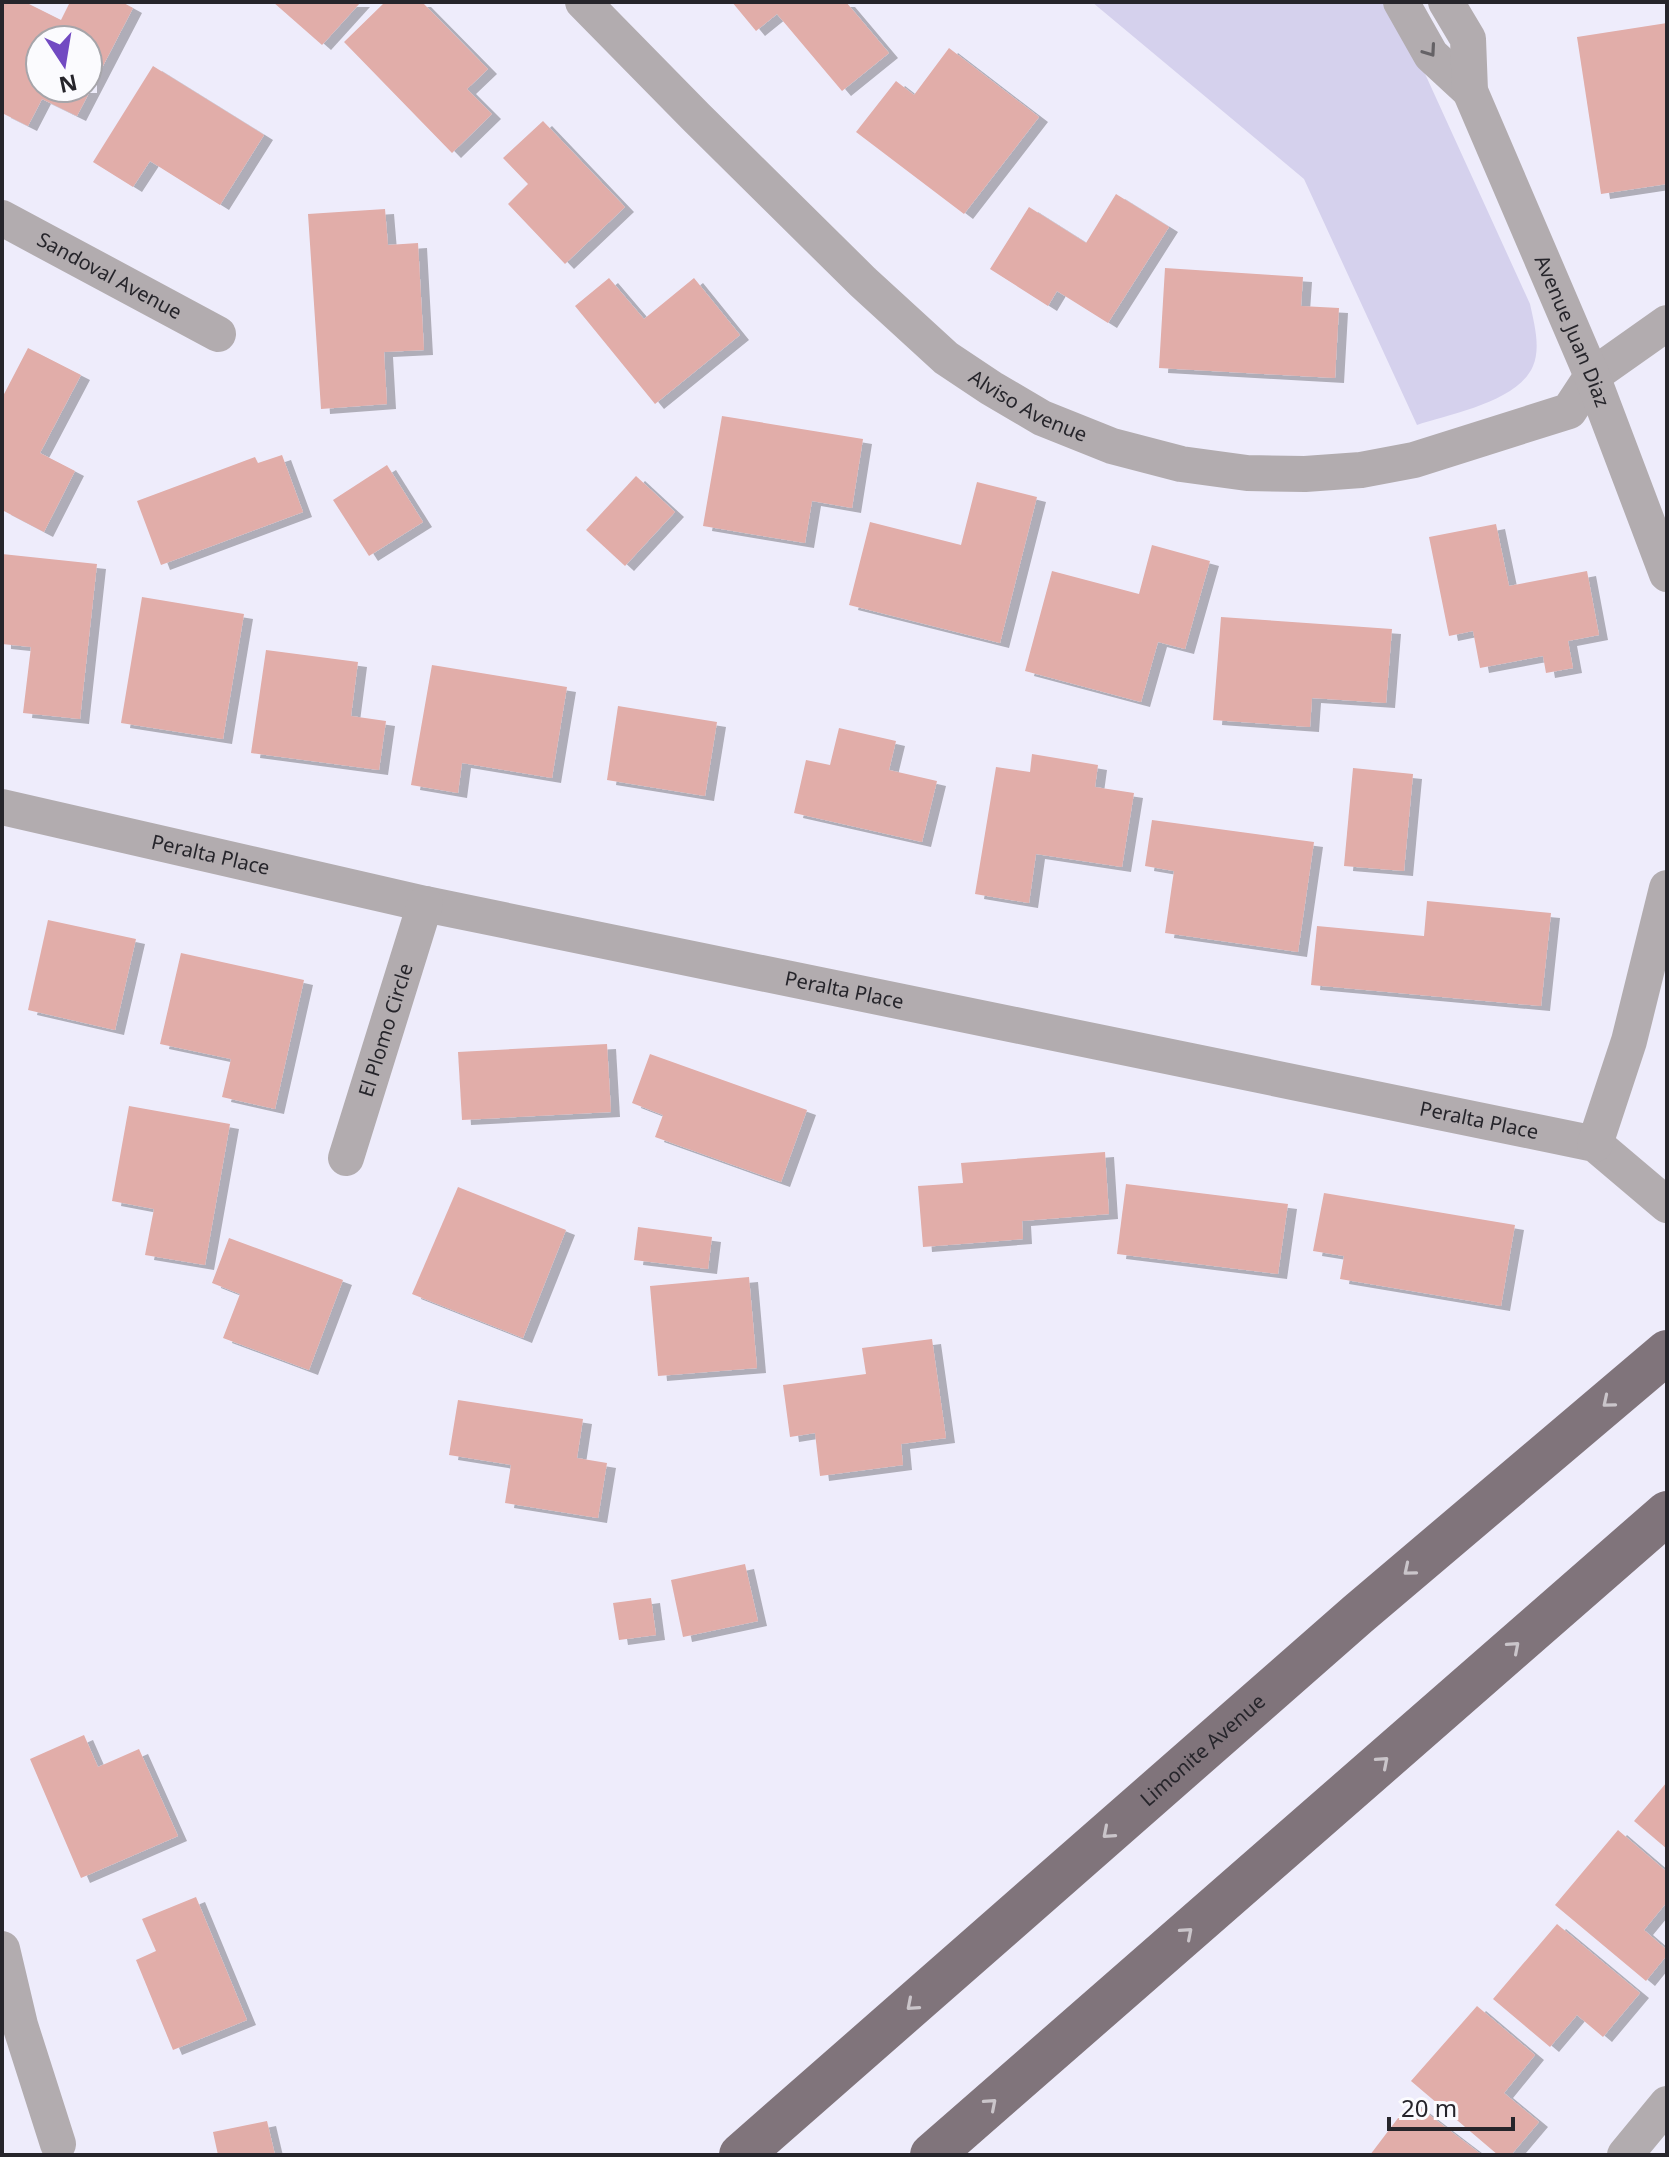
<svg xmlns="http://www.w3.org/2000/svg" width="1669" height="2157" viewBox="0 0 1669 2157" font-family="'Noto Sans',sans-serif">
<defs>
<filter id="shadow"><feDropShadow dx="9" dy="5" stdDeviation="0" flood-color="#0004"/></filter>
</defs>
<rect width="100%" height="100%" fill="#eeecfb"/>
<path fill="#d5d1ed" d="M1092,2H1387L1411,43L1530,304C1534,323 1541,347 1533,366C1518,402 1450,414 1417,425L1304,179Z"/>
<g fill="#e1ada9" fill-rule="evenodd" filter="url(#shadow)">
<path d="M2,2H25L61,20L70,2H122L133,8L77,116L42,99L28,126L2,113ZM40,40H88V88H40Z"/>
<polygon points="273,2 361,2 322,45"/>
<polygon points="385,2 422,2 488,69 467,89 492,114 452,153 344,42"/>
<polygon points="732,2 846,2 889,53 842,91 777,14 756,31"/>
<polygon points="1667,23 1667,184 1601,194 1577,37"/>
<polygon points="949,48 1039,117 964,214 856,132 896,81 914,95"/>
<polygon points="153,66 264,135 220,205 150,161 133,187 93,162"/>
<polygon points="543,121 625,207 565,264 508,204 528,184 503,158"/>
<polygon points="1116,194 1169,227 1108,323 1057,291 1048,306 990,269 1029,207 1086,243"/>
<polygon points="385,209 388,245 418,243 424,350 384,352 387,404 321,409 308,214"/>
<polygon points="1165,268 1303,277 1301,306 1339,308 1335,378 1159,368"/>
<polygon points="609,278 644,319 694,278 740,335 655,404 575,306"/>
<polygon points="28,348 81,375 40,453 75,471 44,532 2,510 2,398"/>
<polygon points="722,416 863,439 852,508 812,501 805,543 703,526"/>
<polygon points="282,455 303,512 161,565 137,501 255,457 258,463"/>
<polygon points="387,465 423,522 369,556 333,500"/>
<polygon points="636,476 675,512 625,566 586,530"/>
<polygon points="977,482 1037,497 1000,643 849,605 870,522 961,545"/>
<polygon points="1496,524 1509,586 1587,571 1599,635 1568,641 1573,668 1546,673 1543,656 1480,668 1473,631 1449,636 1429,537"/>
<polygon points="1152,545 1210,561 1185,649 1158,642 1141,702 1025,671 1052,571 1139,594"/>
<polygon points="2,554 97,564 80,719 23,713 31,647 2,644"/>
<polygon points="142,597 244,614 223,739 121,723"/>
<polygon points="1221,617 1392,629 1386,703 1312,698 1310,727 1213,720"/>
<polygon points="266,650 358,662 351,716 386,721 379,770 251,753"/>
<polygon points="432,665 567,687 552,778 462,763 458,793 411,785"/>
<polygon points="618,706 717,722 705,796 607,780"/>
<polygon points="839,728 896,741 889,770 937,781 922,842 794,813 806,760 830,765"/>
<polygon points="1032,754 1098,765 1095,787 1134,793 1122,867 1036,854 1029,903 975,894 996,767 1030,772"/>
<polygon points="1353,768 1413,774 1404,871 1344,866"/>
<polygon points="1152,820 1314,842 1298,952 1165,933 1174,871 1145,866"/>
<polygon points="1427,901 1551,913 1541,1006 1311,985 1317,926 1424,936"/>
<polygon points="48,920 136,939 115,1030 28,1010"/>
<polygon points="181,953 304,980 275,1109 222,1097 231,1059 160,1044"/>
<polygon points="607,1044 611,1112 462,1120 458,1052"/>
<polygon points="650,1054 807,1110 781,1182 655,1137 663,1115 632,1103"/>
<polygon points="129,1106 230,1124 205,1265 145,1255 154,1209 112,1201"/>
<polygon points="1105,1152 1109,1214 1022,1221 1023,1239 923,1247 918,1186 963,1183 961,1163"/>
<polygon points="1126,1184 1288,1204 1278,1274 1117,1254"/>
<polygon points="458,1187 566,1230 523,1338 412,1294"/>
<polygon points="1324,1193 1515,1225 1501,1306 1340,1279 1344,1256 1313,1251"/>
<polygon points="638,1227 712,1237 708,1269 634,1260"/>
<polygon points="229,1238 343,1280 309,1370 223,1338 240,1294 212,1283"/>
<polygon points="749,1277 757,1368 658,1376 650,1286"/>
<polygon points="932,1339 946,1438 901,1444 903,1465 820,1476 815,1433 790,1437 783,1385 866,1374 862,1348"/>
<polygon points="458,1400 583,1419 577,1458 607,1463 598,1518 505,1503 511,1465 449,1455"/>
<polygon points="745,1564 758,1621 683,1637 671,1580"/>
<polygon points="651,1598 656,1635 619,1640 613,1603"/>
<polygon points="84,1735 98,1767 139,1749 178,1836 81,1878 30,1759"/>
<polygon points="1667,1782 1667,1849 1634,1821"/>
<polygon points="1618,1830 1667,1872 1667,1902 1644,1930 1667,1950 1667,1955 1646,1981 1555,1905"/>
<polygon points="196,1897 247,2020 173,2050 136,1960 156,1951 142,1919"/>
<polygon points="1557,1924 1640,1993 1603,2037 1577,2015 1550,2047 1493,1999"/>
<polygon points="1477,2006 1535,2055 1504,2093 1539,2122 1511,2155 1498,2155 1411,2081"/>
<polygon points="1411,2101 1482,2155 1370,2155"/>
<polygon points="267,2121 275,2155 218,2155 213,2132"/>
</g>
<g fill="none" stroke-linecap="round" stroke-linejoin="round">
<g stroke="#b2acaf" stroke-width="36">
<path id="s1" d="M583,2L696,117L863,282L946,358L991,388L1042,418L1112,446L1181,464L1247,473L1305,474L1361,470L1414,460L1569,411L1592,376L1667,323"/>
<polyline points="1401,2 1431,55 1470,91"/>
<path id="s2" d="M1446,2L1468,39L1470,91L1592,376L1667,574"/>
<path id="s3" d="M2,218L218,334"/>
<path id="s4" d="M2,807L425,904L1595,1144L1667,1205"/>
<polyline points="1595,1144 1629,1041 1667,888"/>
<path id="s5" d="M346,1158L425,904"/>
<polyline points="2,1949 20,2025 58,2144"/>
<polyline points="1625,2155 1667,2104"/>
</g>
<g stroke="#80747b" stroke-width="44">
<path id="s6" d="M741,2155L1358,1614L1667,1352"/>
<polyline points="932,2155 1667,1513"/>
</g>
</g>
<defs><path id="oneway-chevron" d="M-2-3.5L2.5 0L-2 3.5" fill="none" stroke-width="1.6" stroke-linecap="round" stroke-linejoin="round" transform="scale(2)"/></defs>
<use stroke="#656266" href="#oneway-chevron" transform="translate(1430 51) rotate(55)"/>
<g stroke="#cac5ca">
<use href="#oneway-chevron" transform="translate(1608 1402) rotate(140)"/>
<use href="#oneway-chevron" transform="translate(1409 1570) rotate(140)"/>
<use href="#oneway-chevron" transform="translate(1514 1647) rotate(-41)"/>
<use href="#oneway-chevron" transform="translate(1383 1762) rotate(-41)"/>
<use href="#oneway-chevron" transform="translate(1108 1833) rotate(139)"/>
<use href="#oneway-chevron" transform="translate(1187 1933) rotate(-41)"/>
<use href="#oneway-chevron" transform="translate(912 2005) rotate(139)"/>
<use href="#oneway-chevron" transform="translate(991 2104) rotate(-41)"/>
</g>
<g text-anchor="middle" stroke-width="8" stroke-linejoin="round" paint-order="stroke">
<g font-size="20" fill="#26252b" stroke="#fbfbfe">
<text dy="7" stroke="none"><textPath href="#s3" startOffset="122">Sandoval Avenue</textPath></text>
<text dy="7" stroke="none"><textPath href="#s2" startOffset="356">Avenue Juan Diaz</textPath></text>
<text dy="7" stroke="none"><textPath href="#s1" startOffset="604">Alviso Avenue</textPath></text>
<text dy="7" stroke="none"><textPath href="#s4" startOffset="214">Peralta Place</textPath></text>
<text dy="7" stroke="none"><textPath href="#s4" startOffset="862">Peralta Place</textPath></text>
<text dy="7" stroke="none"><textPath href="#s5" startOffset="134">El Plomo Circle</textPath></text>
<text dy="7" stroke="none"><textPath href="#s4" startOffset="1510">Peralta Place</textPath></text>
<text dy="7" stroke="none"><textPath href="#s6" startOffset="614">Limonite Avenue</textPath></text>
</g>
</g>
<rect width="1669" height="2157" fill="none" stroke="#26252b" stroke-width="8"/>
<g transform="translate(64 64) rotate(168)"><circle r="38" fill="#fbfbfe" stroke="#a6a5aa" stroke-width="2"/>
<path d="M0-6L14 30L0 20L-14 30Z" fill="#724ac2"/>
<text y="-12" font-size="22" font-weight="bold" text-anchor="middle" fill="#26252b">N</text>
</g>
<path d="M1389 2117v12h124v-12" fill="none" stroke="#26252b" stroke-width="4"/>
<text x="1401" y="2117" font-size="24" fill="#26252b" stroke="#fbfbfe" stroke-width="6" paint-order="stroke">20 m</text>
</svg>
